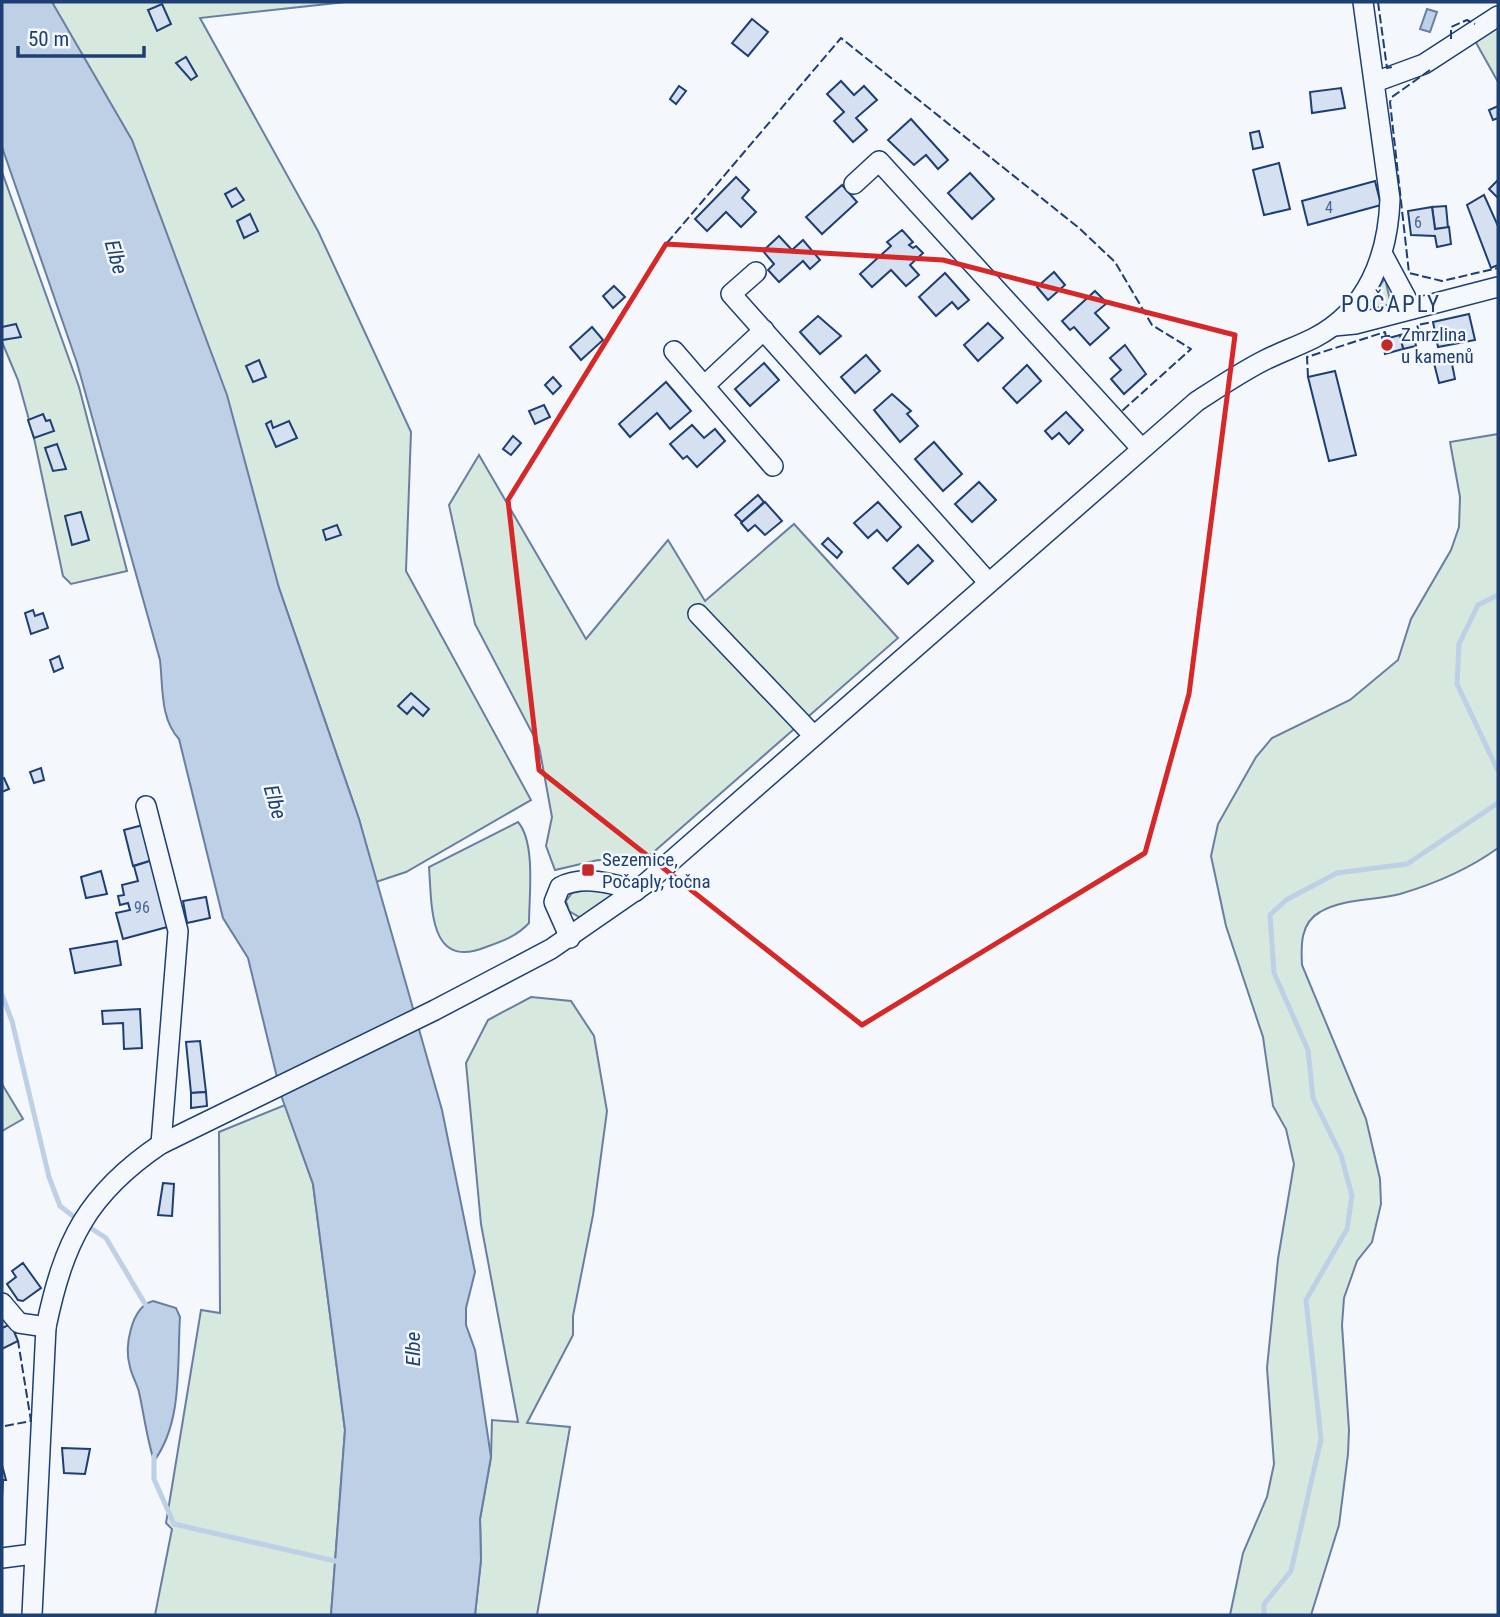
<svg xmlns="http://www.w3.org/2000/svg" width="1500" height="1617" viewBox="0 0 1500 1617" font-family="'Roboto Condensed',sans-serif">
<rect width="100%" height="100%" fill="#f4f7fb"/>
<g fill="#d7e8df" stroke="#687fa3" stroke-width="2">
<polygon points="52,2 346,2 200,18 318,231 411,432 406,571 531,800 406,872 376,882 359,819 279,588"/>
<polygon points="1498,24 1498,82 1474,39"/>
<polygon points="2,172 79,387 127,571 71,584 63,576 34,438 18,380 2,342"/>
<polygon points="1385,278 1391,305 1370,311 1367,306"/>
<path d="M1498,434V848C1469,869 1434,884 1400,894C1374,901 1344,898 1320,912C1300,923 1301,946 1302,965L1366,1119L1380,1179L1381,1204L1372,1242L1357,1261L1344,1298L1342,1325L1349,1430L1348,1454L1339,1525L1311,1615H1230L1243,1553L1267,1497L1274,1464L1267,1368L1278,1259L1294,1164L1286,1129L1273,1106L1263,1037L1226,926L1211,856L1218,824L1256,757L1272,738L1350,700L1398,660L1411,619L1451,550L1459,527L1460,497L1450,442Z"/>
<polygon points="479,455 586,639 668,540 705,601 794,524 898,638 640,864 598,860 555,870 546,846 552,817 539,746 475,624 449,505"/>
<path d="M518,822C536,843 529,896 529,923C517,936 503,941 486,947C428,971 432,905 429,867Z"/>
<polygon points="587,890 609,890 617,897 581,918 569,911 566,901 572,893"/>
<polygon points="531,997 571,1001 594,1036 607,1111 593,1215 573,1316 573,1335 527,1423 570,1427 537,1615 475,1615 481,1560 480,1519 491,1457 492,1420 518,1422 481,1224 466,1063 488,1020"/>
<polygon points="2,1084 23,1119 2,1131"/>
<polygon points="285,1105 313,1184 345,1430 331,1615 155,1615 172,1529 166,1523 201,1310 220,1313 219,1132"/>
</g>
<g fill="#bed0e5" stroke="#687fa3" stroke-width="2">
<path d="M2,2H52L132,140L227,395L279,588L359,819L442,1110L475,1272L466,1308V1325L475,1350L491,1457L480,1519L481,1560L475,1615H331L345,1430L313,1184L282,1098L248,958L223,918L179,739C160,719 163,686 160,660L77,363L2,147Z"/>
<polygon points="1427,9 1437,12 1430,32 1420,29"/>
<path d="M153,1301L176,1308L180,1317C177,1364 183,1422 154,1461C147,1439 144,1415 139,1392C137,1384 132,1376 130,1367C124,1347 131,1307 153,1301Z"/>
</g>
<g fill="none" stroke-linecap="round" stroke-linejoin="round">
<g stroke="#bed0e5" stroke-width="5">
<polyline points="1498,595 1478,605 1459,644 1457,684 1498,771"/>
<polyline points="2,995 12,1021 49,1177 60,1206 78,1220"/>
<polyline points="86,1225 106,1238 148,1309"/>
<polyline points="154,1456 154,1479 174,1524 344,1563"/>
<polyline points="1264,1615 1264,1604 1291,1571 1321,1439 1306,1300 1347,1229 1352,1196 1341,1155 1313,1098 1308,1050 1274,973 1270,915 1286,900 1337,873 1407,864 1498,803"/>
</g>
</g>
<g fill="#d5e0f0" stroke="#1d3f73" stroke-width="2">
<polygon points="162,4 171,24 157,31 148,10"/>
<polygon points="752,19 768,32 748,56 732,43"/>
<polygon points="186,57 197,76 191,80 176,63"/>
<polygon points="841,81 854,95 864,86 877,100 856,118 867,130 853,142 834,121 844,112 827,94"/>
<polygon points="679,86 686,91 676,104 670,99"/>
<polygon points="1341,88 1345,108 1312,113 1310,92"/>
<polygon points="1498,106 1498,118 1493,120 1489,110"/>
<polygon points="911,119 948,160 938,169 926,155 914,165 888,140"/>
<polygon points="1259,131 1263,147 1253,149 1250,133"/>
<polygon points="1279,163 1290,209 1264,215 1253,170"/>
<polygon points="970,173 994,199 972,219 948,193"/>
<polygon points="736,177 749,190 742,198 756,212 741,227 726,212 707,231 695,219"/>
<polygon points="1498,180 1498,198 1489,189"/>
<polygon points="1375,181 1381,205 1308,225 1302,201"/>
<polygon points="842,185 857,202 822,234 806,217"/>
<polygon points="236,188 244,200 232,207 225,194"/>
<polygon points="1484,195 1498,226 1498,265 1491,268 1467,205"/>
<polygon points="1446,206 1448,228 1435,229 1432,207"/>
<polygon points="1432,207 1435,229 1449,227 1451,244 1437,247 1435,236 1411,235 1408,211"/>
<polygon points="250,214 258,231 244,238 237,221"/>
<polygon points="902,230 913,242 909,245 913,248 916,246 923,253 910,265 919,275 906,286 891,270 872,287 860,274 891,246 887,242"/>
<polygon points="779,236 792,250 803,240 820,260 810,269 803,261 779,282 768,270 774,264 763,251"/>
<polygon points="1054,272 1065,285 1048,300 1037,287"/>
<polygon points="945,273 969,300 958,309 952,302 936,316 919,297"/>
<polygon points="614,286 625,297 613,308 603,296"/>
<polygon points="1095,291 1107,303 1095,313 1109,328 1090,345 1074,327 1070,330 1062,321"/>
<polygon points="1469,314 1475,340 1438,347 1433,322"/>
<polygon points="818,316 841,336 820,354 800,332"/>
<polygon points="988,323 1003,338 978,361 964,345"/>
<polygon points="16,324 21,337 2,340 2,327"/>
<polygon points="592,327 603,340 581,360 570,347"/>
<polygon points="1413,332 1416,346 1403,349 1400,335"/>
<polygon points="1400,335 1403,349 1392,352 1389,338"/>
<polygon points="1389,336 1392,352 1385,354 1382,337"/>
<polygon points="1125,345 1146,374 1124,394 1111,379 1121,370 1110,358"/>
<polygon points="866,355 880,371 855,393 841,377"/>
<polygon points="1451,359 1455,379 1439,383 1434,363"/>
<polygon points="259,360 266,377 253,382 246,366"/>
<polygon points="764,363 779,380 750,406 735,389"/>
<polygon points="1027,365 1041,381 1017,403 1003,388"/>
<polygon points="1335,371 1356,455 1329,461 1308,377"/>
<polygon points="553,377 561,386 553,394 545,385"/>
<polygon points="666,382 691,411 670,429 657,413 630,437 619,424"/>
<polygon points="892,394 911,411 907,414 918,426 900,442 874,410"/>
<polygon points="544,405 550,417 535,424 529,411"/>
<polygon points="1066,412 1083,430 1069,444 1059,433 1052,439 1045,431"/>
<polygon points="43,414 46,421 50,420 54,431 34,438 28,420"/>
<polygon points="271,421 273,428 289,421 297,438 276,447 266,424"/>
<polygon points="692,425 704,438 715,429 725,441 697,467 687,456 683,459 670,444"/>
<polygon points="513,436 521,443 511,455 503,449"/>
<polygon points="934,442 962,474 943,491 915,459"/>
<polygon points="57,444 66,469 53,471 45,448"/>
<polygon points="979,482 996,500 972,522 955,504"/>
<polygon points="758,495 764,502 742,522 735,515"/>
<polygon points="765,502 782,521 765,535 755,525 748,531 741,523"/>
<polygon points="878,502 901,527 887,541 877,530 868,538 854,523"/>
<polygon points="81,512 89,540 72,545 65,516"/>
<polygon points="337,525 341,535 326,540 323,530"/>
<polygon points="828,538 842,552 837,558 822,544"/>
<polygon points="918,545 933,561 908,584 893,568"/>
<polygon points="33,610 35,616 43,613 48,628 31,634 25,613"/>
<polygon points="59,656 63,668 54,672 50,660"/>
<polygon points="411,693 429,709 423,716 413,707 407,714 398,706"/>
<polygon points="41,768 44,780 34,783 30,772"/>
<polygon points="4,778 9,789 2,792 2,779"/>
<polygon points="143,825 153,860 133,866 124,830"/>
<polygon points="153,860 171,926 123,939 116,913 130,910 128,903 120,905 118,896 124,895 122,885 138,881 134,866"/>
<polygon points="101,871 107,894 86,898 81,877"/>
<polygon points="206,897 210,918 187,923 183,901"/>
<polygon points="117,941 121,965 75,973 70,949"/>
<polygon points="140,1009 142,1048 124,1049 123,1023 103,1024 102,1011"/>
<polygon points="200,1041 206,1092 191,1093 186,1042"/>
<polygon points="206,1092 207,1106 191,1108 191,1093"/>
<polygon points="163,1183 174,1184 172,1216 158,1215"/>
<polygon points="23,1263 41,1288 23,1301 18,1300 7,1284 16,1277 12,1271"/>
<polygon points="11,1324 18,1341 2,1349 2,1328"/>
<polygon points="62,1448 90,1449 85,1474 64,1473"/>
<polygon points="2,1465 6,1480 3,1480 2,1498"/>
</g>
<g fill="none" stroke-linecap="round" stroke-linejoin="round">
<g stroke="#1d3f73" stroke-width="22">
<g id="minor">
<polyline points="1375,82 1424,64 1498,16"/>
<polyline points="854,184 879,161 1141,448"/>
<polyline points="1383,255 1412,309"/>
<polyline points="756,272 731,294 988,582"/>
<polyline points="1334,326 1355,324 1498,287"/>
<polyline points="674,351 773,466"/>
<polyline points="704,386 764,330"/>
<polyline points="698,614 814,736"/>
<polyline points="146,806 178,931 161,1144"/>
<path d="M570,938L554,902L560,887C581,875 614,883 636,891"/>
<polyline points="2,1303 19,1323 46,1327"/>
<polyline points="2,1558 33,1554"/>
<path d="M32,1615L46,1327C64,1241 87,1194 161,1144L435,1010L551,949L645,884L1196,402C1219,387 1241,372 1265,360C1281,352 1298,346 1314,338C1368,310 1388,256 1390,199L1363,2"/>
</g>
</g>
<use href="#minor" stroke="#f4f7fb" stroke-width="19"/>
<g stroke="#1d3f73" stroke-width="2" stroke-dasharray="9 3.5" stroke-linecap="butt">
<polyline points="1378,2 1387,68 1392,67"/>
<polyline points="1451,39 1451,27 1467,20 1475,24"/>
<polyline points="1430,70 1392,97 1390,102 1409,273 1442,281 1498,268"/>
<polyline points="667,243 841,38 1079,228 1115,262 1152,325 1191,349 1122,411"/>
<polyline points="1416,332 1419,331 1417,325 1433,322"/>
<polyline points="1308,377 1307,357 1385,332 1386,337"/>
<polyline points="5,1426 31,1421 18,1341"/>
</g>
</g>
<path fill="none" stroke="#d62828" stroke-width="5" stroke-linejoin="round" d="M666,244L943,260L1235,335L1189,694L1145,853L862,1025L539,770L508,500Z"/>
<g fill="#c62828" stroke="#f4f7fb" stroke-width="2.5">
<circle cx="1387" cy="345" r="7"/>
<rect x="581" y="863" width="14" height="14" rx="3.5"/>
</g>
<g text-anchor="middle" stroke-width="5" stroke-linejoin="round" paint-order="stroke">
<g font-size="16" fill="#4b6792">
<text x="1329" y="213">4</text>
<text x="1418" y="228">6</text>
<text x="142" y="913">96</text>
</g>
<g font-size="19" fill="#1d3f73" stroke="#f4f7fb" text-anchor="start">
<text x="1401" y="341">Zmrzlina<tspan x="1401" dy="22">u kamenů</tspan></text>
<text x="602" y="866">Sezemice,<tspan x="602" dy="22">Počaply, točna</tspan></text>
</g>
<g font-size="21" font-style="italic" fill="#1d3f73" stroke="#f4f7fb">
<text transform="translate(116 257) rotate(74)" y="7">Elbe</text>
<text transform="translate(275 802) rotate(74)" y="7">Elbe</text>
<text transform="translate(413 1349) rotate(-90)" y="7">Elbe</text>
</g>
<g font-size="23" letter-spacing="2" fill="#1d3f73" stroke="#f4f7fb">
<text x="1391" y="312">POČAPLY</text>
</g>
</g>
<rect width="1500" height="1617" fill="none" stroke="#1d3f73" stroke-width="7"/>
<path d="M18 46v10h126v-10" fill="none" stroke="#1d3f73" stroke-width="3.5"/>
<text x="28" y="46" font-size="21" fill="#1d3f73" stroke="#f4f7fb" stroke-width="5" paint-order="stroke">50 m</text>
</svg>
